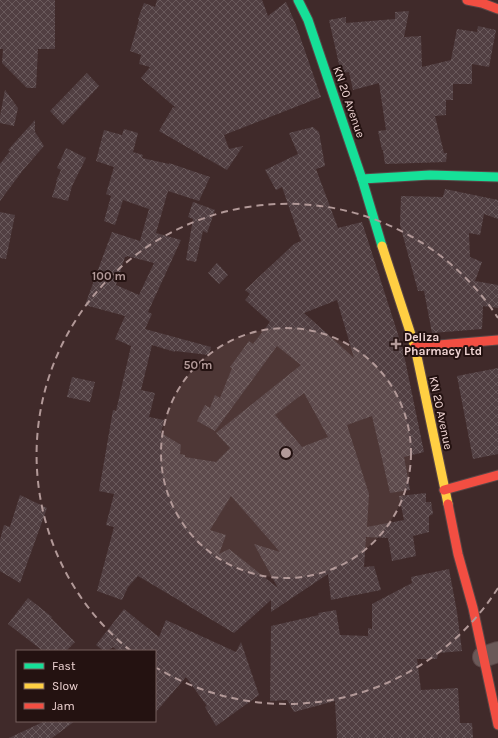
<svg xmlns="http://www.w3.org/2000/svg" width="498" height="738" viewBox="0 0 498 738" font-family="Karla,sans-serif">
<defs>
<pattern id="building-cross-hatch" width="8" height="8" patternUnits="userSpaceOnUse"><rect width="8" height="8" fill="#513f42"/><path d="M0 0l8 8M0 8l8-8" fill="none" stroke="#6a5a5c"/></pattern>
</defs>
<rect width="100%" height="100%" fill="#402a2a"/>
<g fill="url(#building-cross-hatch)" fill-rule="evenodd">
<polygon points="0,0 55,0 55,49 38,49 36,88 27,88 2,63 3,49 0,49"/>
<polygon points="157,0 262,0 268,16 286,2 296,25 321,97 224,135 229,149 243,146 227,170 159,131 173,107 176,108 141,78 150,67 139,64 141,55 130,51 139,20 138,19 144,3 155,7"/>
<polygon points="409,11 404,37 421,36 422,67 451,60 457,29 477,32 478,26 496,30 489,67 472,64 472,84 453,84 453,100 446,100 446,115 435,116 444,153 447,153 446,162 385,164 383,150 382,150 378,131 386,130 379,83 353,90 349,72 341,73 329,20 346,17 346,23 395,19 395,12"/>
<polygon points="87,73 99,86 63,125 50,111"/>
<polygon points="5,90 18,108 14,126 0,123 0,116"/>
<polygon points="35,120 35,132 44,146 23,170 0,201 0,164 10,151 8,150"/>
<path d="M313,127L319,132L325,166L316,169L338,228L362,222L403,350L424,452L404,457L410,490L390,493L372,416L347,425L369,494L367,527L404,520L399,496L426,493V502H431L433,514L429,516V532L413,536L416,556L392,561L388,538L366,537L364,567L374,566L381,590L331,600L328,574L271,612V600L234,633L138,576L128,587L122,600L97,591L114,527L106,525L114,494L99,491L113,410L116,411L131,346L115,339L125,316L85,305L112,232L140,241L149,209L123,200L115,225L104,221L111,196L106,194L114,167L96,161L104,130L122,135L124,129L138,133L133,152L143,155L142,158L169,164V163L210,177L199,201L168,191L156,233L181,240L148,312L152,314L145,329L211,347L209,355L175,351V352L152,345L141,390L155,393L149,417L164,420L161,433L181,445L180,454L185,455V457L216,462L230,448L216,433L301,365L277,346L215,431L197,421L205,405L210,408L215,395L220,398L232,368L230,367L249,341L253,344L270,322L245,300L250,294L245,290L294,244L301,241L282,187L276,190L265,170L298,154L289,133ZM127,256L154,263L139,295L116,285L125,257H127ZM337,300L354,358L304,313ZM304,393L328,437L302,447L275,415ZM231,496L280,552L254,544L278,588L229,549L219,554L226,535L210,530Z"/>
<polygon points="66,148 86,158 72,186 68,201 52,197 57,181 56,181 61,170 57,168"/>
<polygon points="445,189 498,200 498,219 484,214 480,235 469,233 470,257 482,262 475,281 498,285 498,308 483,306 482,329 432,333 424,291 418,291 400,225 401,196 443,197"/>
<polygon points="193,202 215,210 207,233 203,231 196,262 186,260 193,219 188,217"/>
<polygon points="0,212 15,215 6,259 0,258"/>
<polygon points="217,263 228,275 219,284 208,273"/>
<polygon points="498,368 498,454 473,459 457,376"/>
<polygon points="72,377 95,382 90,402 67,397"/>
<polygon points="20,495 47,508 20,583 0,571 0,540 4,525 10,527"/>
<polygon points="449,569 457,612 462,651 438,653 437,659 417,659 421,690 458,688 460,723 472,723 473,738 337,738 335,701 294,712 287,700 270,701 271,626 319,615 318,613 336,610 340,635 368,636 368,628 372,629 372,604 412,583 411,577"/>
<polygon points="28,598 52,617 51,618 75,642 66,651 43,651 8,624"/>
<polygon points="124,609 159,637 166,620 236,652 241,642 259,695 216,726 205,707 207,706 186,677 155,713 155,651 118,651 113,647 108,651 104,651 96,645"/>
<polygon points="45,721 75,721 52,738 9,738"/>
</g>
<g fill="none" stroke-linecap="round" stroke-linejoin="round">
<g stroke="#5a4646" stroke-width="22">
<polyline id="street" points="483,657 498,652"/>
</g>
<g stroke="#5a4646" stroke-width="11">
<g id="fast">
<polyline points="298,0 308,20 362,179 382,246"/>
<polyline points="362,179 430,175 498,177"/>
</g>
</g>
<g stroke="#5a4646" stroke-width="11">
<polyline id="slow" points="382,246 415,347 448,504"/>
</g>
<g stroke="#5a4646" stroke-width="11">
<g id="jam">
<polyline points="467,0 482,3 498,9"/>
<polyline points="415,347 498,340"/>
<polyline points="444,490 498,475"/>
<polyline points="448,504 458,554 473,608 498,725"/>
</g>
</g>
<use href="#street" stroke="#6a5958" stroke-width="20"/>
<use href="#fast" stroke="#16e098" stroke-width="9"/>
<use href="#slow" stroke="#ffcf43" stroke-width="9"/>
<use href="#jam" stroke="#f24e42" stroke-width="9"/>
</g>
<circle cx="286" cy="453" r="125" fill="#b29998" fill-opacity=".12"/>
<g fill="none" stroke="#b29998" stroke-width="2" stroke-dasharray="7 5">
<circle cx="286" cy="453" r="125"/>
<path d="M498 588A251 251 0 0 1 157 668M131 651A251 251 0 1 1 498 318"/>
</g>
<path fill="#b29998" stroke="#241211" stroke-width="1.5" d="M394 338h4v4h4v4h-4v4h-4v-4h-4v-4h4z"/>
<g text-anchor="middle" stroke-width="4" stroke-linejoin="round" paint-order="stroke">
<g font-size="12" fill="#f0d5d4" stroke="#241211">
<text transform="translate(349 102) rotate(71)" y="4">KN 20 Avenue</text>
<text transform="translate(441 413) rotate(78)" y="4">KN 20 Avenue</text>
</g>
<g font-size="12" font-weight="bold" fill="#f0d5d4" stroke="#241211" text-anchor="start">
<text x="404" y="341">Deliza<tspan x="404" dy="14">Pharmacy Ltd</tspan></text>
</g>
</g>
<circle cx="286" cy="453" r="6" fill="#b29998" stroke="#241211" stroke-width="2"/>
<g font-size="12" text-anchor="middle" font-weight="bold" fill="#b29998" stroke="#241211" stroke-width="4" stroke-linejoin="round" paint-order="stroke">
<text x="109" y="280">100 m</text>
<text x="198" y="369">50 m</text>
</g>
<rect x="16" y="650" width="140" height="72" fill="#241211" stroke="#76605f"/>
<rect x="24" y="663" width="20" height="6" fill="#16e098" stroke="#76605f"/>
<text x="52" y="670" font-size="12" fill="#f0d5d4">Fast</text>
<rect x="24" y="683" width="20" height="6" fill="#ffcf43" stroke="#76605f"/>
<text x="52" y="690" font-size="12" fill="#f0d5d4">Slow</text>
<rect x="24" y="703" width="20" height="6" fill="#f24e42" stroke="#76605f"/>
<text x="52" y="710" font-size="12" fill="#f0d5d4">Jam</text>
</svg>
